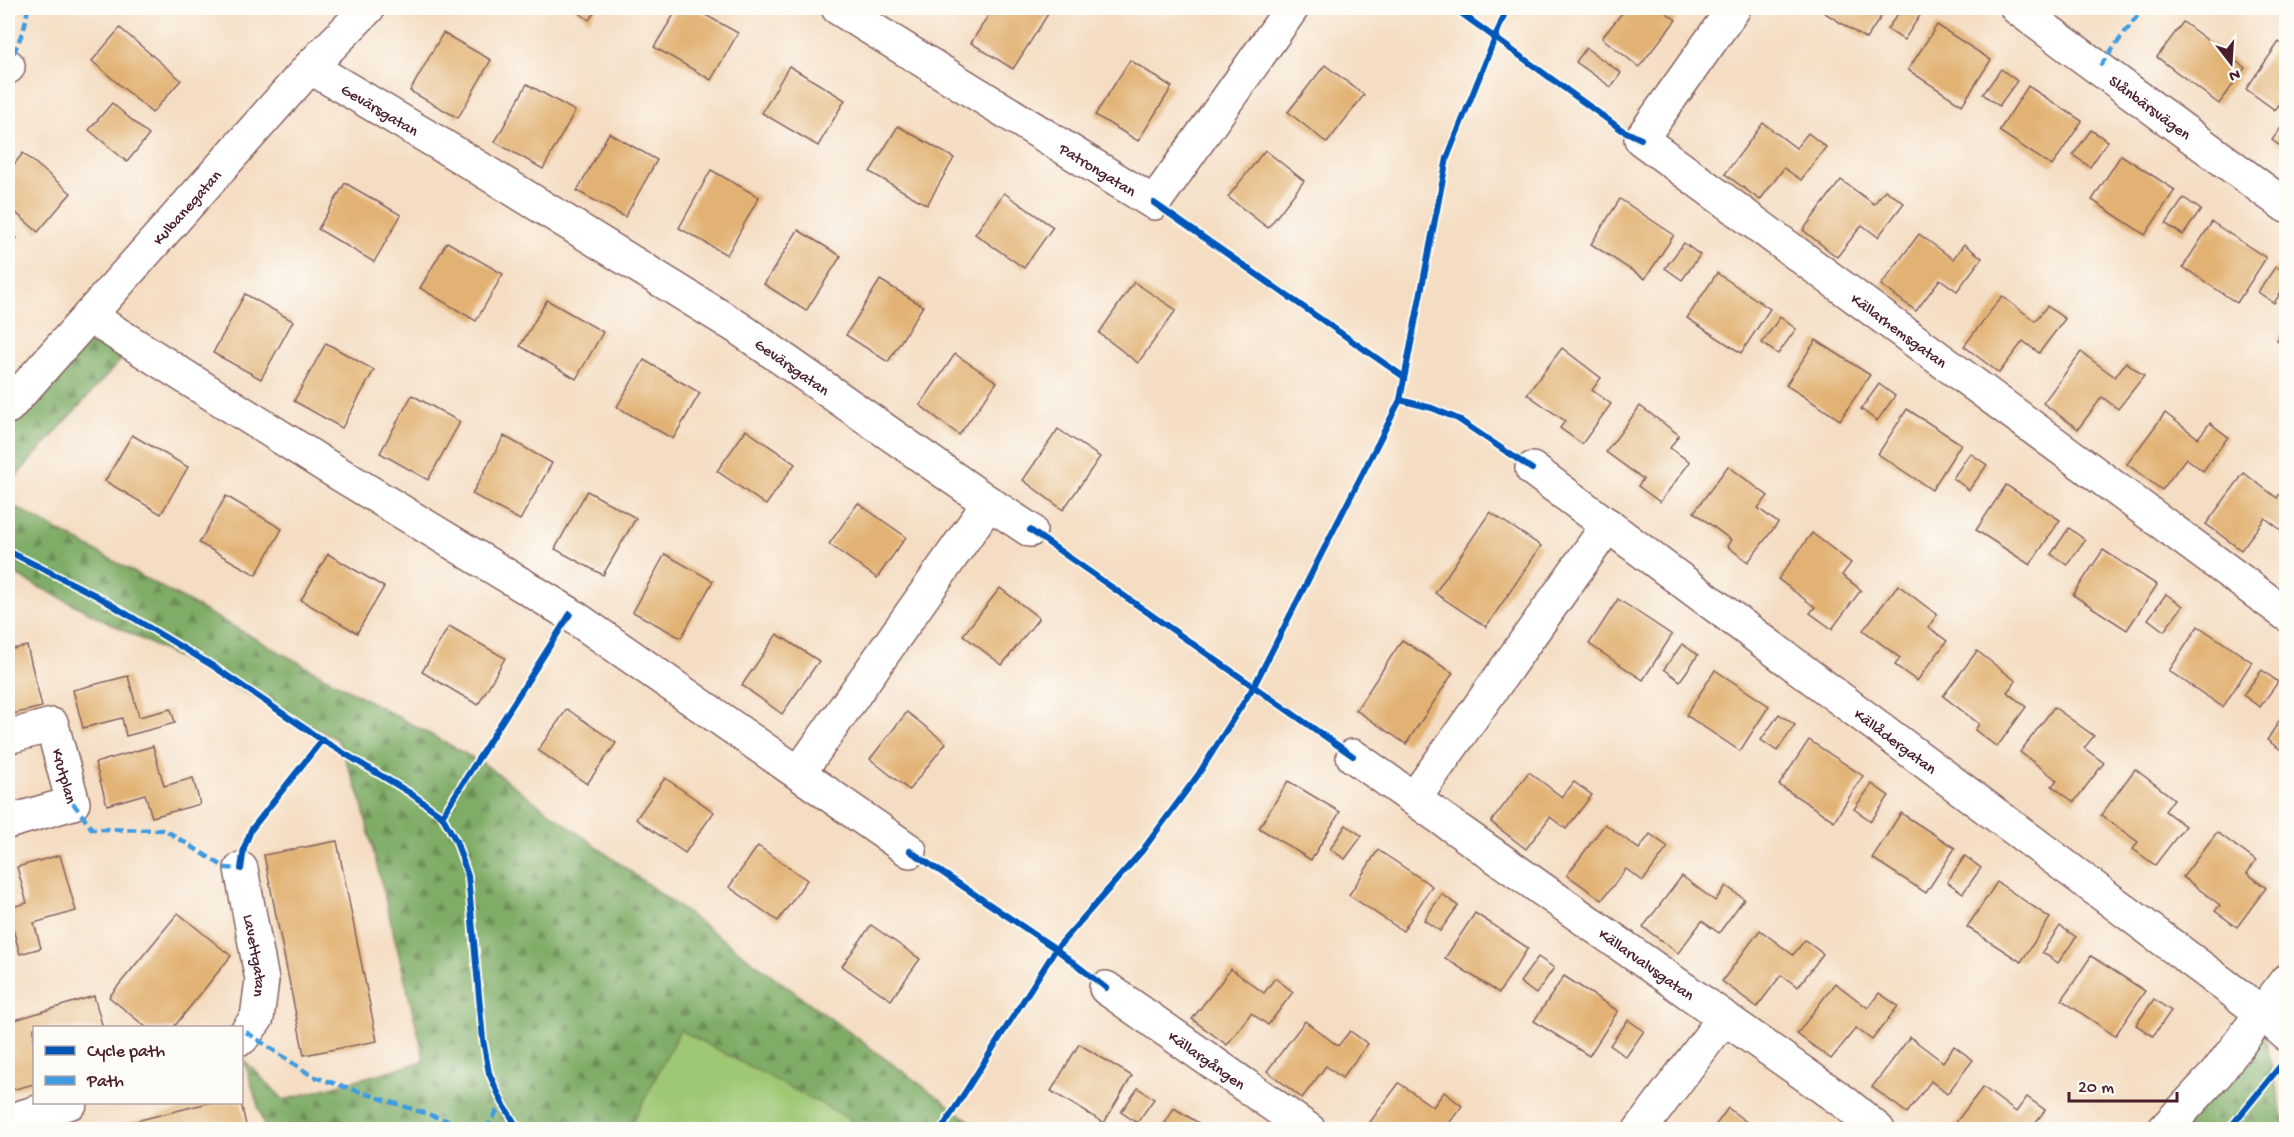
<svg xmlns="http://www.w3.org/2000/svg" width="2294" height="1137" viewBox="0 0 2294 1137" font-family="'Gochi Hand',sans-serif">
<defs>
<pattern id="forest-firs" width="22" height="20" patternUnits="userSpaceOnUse" patternTransform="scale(1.5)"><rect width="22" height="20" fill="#7fac66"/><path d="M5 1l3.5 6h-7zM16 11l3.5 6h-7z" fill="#6a8b54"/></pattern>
</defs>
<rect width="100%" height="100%" fill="#fdfcf7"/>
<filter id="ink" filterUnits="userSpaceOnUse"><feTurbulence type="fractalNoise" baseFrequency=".0167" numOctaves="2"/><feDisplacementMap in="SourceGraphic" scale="12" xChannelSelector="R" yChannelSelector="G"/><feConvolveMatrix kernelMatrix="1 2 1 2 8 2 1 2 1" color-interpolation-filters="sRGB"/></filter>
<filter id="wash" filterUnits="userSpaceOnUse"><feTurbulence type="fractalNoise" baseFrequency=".008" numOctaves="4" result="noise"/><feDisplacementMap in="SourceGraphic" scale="24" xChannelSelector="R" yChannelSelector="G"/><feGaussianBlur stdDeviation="1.35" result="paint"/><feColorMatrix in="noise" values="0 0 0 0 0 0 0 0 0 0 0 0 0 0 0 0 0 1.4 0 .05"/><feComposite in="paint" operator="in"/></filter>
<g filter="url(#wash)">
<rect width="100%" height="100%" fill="#f4ddc2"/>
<g fill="url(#forest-firs)" stroke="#646648" stroke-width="1.5">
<polygon points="86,334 126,354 8,485 8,418"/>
<polygon points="8,503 484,764 981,1129 265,1129 244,1060 284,1100 425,1061 360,796 337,739 8,571"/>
<polygon points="2259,1011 2286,1129 2171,1130"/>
</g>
<polygon fill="#9fc874" stroke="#747450" stroke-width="1.5" points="680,1030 852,1120 847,1129 643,1130 632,1124"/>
<g id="blocks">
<g fill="#e2b275">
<polygon points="573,8 598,8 589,20"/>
<polygon points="678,8 693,8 738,33 711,80 654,47"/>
<polygon points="993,8 1037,8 1048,14 1013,69 971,43"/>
<polygon points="1626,8 1660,8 1676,20 1639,67 1602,38"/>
<polygon points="1817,8 1887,8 1866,39"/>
<polygon points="1902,8 1912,8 1921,14 1904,40 1887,29"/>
<polygon points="2183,22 2245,68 2219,104 2157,57"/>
<polygon points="1937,25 1991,60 1962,105 1908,70"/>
<polygon points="120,28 181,80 152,113 92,61"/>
<polygon points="443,33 491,60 458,118 410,91"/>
<polygon points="2279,42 2286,47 2286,68 2282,74 2286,77 2286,95 2275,110 2246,89"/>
<polygon points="1586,48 1621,73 1611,87 1576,62"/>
<polygon points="1130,60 1172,87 1138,141 1095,115"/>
<polygon points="1325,65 1364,95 1327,143 1288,112"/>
<polygon points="789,66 845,100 818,146 762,113"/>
<polygon points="2001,69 2017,81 1999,106 1983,94"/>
<polygon points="527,84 575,111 543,169 495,142"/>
<polygon points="2028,86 2082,121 2052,166 1999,131"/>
<polygon points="112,103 149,135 127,162 89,130"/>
<polygon points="2286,121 2286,150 2272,140"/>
<polygon points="1763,123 1796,148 1808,133 1826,147 1801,180 1784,168 1760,200 1725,174"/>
<polygon points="898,126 954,158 927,205 870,172"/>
<polygon points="2091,130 2108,141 2090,167 2073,155"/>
<polygon points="609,133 657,160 625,217 577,191"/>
<polygon points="1265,150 1304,181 1268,228 1228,197"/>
<polygon points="23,153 71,193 38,232 8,206 8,172"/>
<polygon points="2121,155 2175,190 2145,235 2092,200"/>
<polygon points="711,170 759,197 727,255 679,228"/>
<polygon points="1841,180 1874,204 1885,190 1904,203 1878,237 1862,225 1837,257 1803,230"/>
<polygon points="345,183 401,215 374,262 318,229"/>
<polygon points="1004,193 1053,227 1024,268 975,234"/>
<polygon points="2184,198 2201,210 2183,235 2166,224"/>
<polygon points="1620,199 1674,235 1645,279 1591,244"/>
<polygon points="2212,222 2266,258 2237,303 2183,267"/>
<polygon points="8,230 17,238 8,249"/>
<polygon points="798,230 841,256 806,311 764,284"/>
<polygon points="1919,234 1953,259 1964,244 1982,258 1957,291 1940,279 1916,311 1881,285"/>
<polygon points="447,242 503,274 476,321 420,288"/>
<polygon points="1684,243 1700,255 1682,280 1665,268"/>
<polygon points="2276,266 2286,274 2286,285 2274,303 2258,292"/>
<polygon points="1717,273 1770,309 1741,353 1687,318"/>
<polygon points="880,280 923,306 888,362 846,335"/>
<polygon points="1134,282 1176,310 1138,363 1099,333"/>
<polygon points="245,294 293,321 261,379 213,353"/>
<polygon points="2002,296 2035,321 2047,306 2065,319 2039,353 2023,341 1999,373 1964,346"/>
<polygon points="547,300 603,332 576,379 520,346"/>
<polygon points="1780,317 1796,329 1778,354 1762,343"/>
<polygon points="2286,326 2286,346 2277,340"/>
<polygon points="1816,340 1870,375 1840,420 1786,385"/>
<polygon points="326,343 374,370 342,428 294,401"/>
<polygon points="1562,348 1601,378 1592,390 1611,404 1582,444 1560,428 1565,421 1527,394"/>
<polygon points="2081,352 2115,377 2126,362 2144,376 2118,409 2102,397 2078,429 2043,403"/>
<polygon points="955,354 997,382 959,435 920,405"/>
<polygon points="644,360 700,393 673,439 617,407"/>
<polygon points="1879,384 1895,396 1877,421 1861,409"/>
<polygon points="412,395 460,422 428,480 380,453"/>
<polygon points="1640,406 1679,435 1670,448 1690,462 1660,502 1638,486 1643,479 1606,452"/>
<polygon points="1907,409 1961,444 1932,490 1878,454"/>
<polygon points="2165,413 2198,438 2210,423 2228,437 2203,471 2186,458 2162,490 2127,464"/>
<polygon points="1058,429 1100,457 1063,510 1023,480"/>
<polygon points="746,430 795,464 766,505 717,471"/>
<polygon points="132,435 188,467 161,514 105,481"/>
<polygon points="504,436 552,463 520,520 472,494"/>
<polygon points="1970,453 1987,465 1969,490 1953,478"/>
<polygon points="1728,466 1768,496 1758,508 1778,523 1748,562 1727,546 1731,540 1694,512"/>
<polygon points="2244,473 2277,498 2286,485 2286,523 2281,530 2265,518 2241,550 2206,524"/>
<polygon points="2006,485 2060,520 2030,565 1976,530"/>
<polygon points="587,491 636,518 603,575 555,549"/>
<polygon points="226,496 282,529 256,575 199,543"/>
<polygon points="858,503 906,537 877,578 829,544"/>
<polygon points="1490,512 1541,546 1486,627 1435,593"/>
<polygon points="2069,528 2085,540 2067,565 2051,554"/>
<polygon points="1812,533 1851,563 1842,575 1861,590 1832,629 1810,613 1815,607 1778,579"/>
<polygon points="2103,550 2157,585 2127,630 2073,595"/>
<polygon points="328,554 384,587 357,633 301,600"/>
<polygon points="665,554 713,581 681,638 633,612"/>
<polygon points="1898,585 1937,615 1928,627 1947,641 1917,681 1895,665 1900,658 1863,630"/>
<polygon points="1000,588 1039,618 1002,665 963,635"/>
<polygon points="2166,594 2183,606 2164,631 2148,619"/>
<polygon points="1618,599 1672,635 1643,680 1589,644"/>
<polygon points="449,626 505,658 478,705 422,672"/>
<polygon points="2198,626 2252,662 2223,707 2169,671"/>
<polygon points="777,634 819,661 782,714 742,685"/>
<polygon points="1402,640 1453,673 1406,744 1356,710"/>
<polygon points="1682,644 1698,655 1680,681 1664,669"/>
<polygon points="27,646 42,707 8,715 8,650"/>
<polygon points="1977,651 2016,681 2007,692 2026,707 1997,747 1975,730 1979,724 1943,696"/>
<polygon points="1715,670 1769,706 1740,751 1686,715"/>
<polygon points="2262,670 2278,682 2260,707 2243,695"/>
<polygon points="128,676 139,717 171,709 175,723 126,736 122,718 83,728 73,690"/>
<polygon points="2054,707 2094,736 2084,748 2104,763 2074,802 2052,786 2057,780 2020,752"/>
<polygon points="567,709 616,743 587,784 538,750"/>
<polygon points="2286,710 2286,753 2267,740"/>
<polygon points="907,712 946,743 909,790 870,759"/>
<polygon points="1779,714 1795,725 1777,751 1761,740"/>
<polygon points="1809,740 1863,776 1834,821 1779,785"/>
<polygon points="153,746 164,786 193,778 200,804 152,817 145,794 107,805 95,763"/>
<polygon points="2135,769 2174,799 2165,811 2185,826 2155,865 2133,849 2138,842 2101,815"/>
<polygon points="1529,772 1562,797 1574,782 1592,795 1566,829 1550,817 1526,849 1491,822"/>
<polygon points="665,778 714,812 685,853 636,819"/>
<polygon points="1288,781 1340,812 1311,860 1259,828"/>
<polygon points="1872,784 1889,796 1871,821 1854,809"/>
<polygon points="1901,813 1955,848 1926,893 1872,858"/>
<polygon points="1605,824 1639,849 1650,834 1668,847 1643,881 1626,869 1602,900 1567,875"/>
<polygon points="1346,825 1362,836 1345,859 1330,849"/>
<polygon points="2217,832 2256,861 2247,873 2266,888 2237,927 2215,911 2220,905 2183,877"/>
<polygon points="337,841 377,1041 304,1055 264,855"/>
<polygon points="758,846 807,880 778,921 729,887"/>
<polygon points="1378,850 1432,886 1403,931 1349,895"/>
<polygon points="60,855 76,911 34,923 41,948 20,954 8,911 8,908 27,903 17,867"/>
<polygon points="1965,856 1981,868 1963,893 1947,882"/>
<polygon points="1682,876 1715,901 1726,886 1744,899 1719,933 1702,921 1678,953 1643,927"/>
<polygon points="1997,882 2050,918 2021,962 1967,927"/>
<polygon points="1442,894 1458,906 1440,931 1424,920"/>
<polygon points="178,913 231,956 173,1028 147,1028 109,997"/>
<polygon points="1475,913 1528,948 1499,993 1445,958"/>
<polygon points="871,925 920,959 891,1000 842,966"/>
<polygon points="2060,926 2076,937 2058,963 2042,952"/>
<polygon points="1760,930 1793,955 1805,940 1823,954 1798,987 1781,975 1757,1007 1722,981"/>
<polygon points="2091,956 2145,991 2115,1036 2062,1000"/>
<polygon points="1538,957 1554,968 1536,994 1520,982"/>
<polygon points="1231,969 1264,993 1275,978 1293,992 1268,1025 1251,1013 1227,1045 1192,1019"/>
<polygon points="1564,976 1618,1011 1589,1056 1534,1021"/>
<polygon points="1835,983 1868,1008 1879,993 1898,1006 1872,1040 1856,1028 1831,1059 1797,1034"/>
<polygon points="94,996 103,1028 34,1028 34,1084 8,1091 8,1022"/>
<polygon points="2154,999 2171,1011 2153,1036 2136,1025"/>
<polygon points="1628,1020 1644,1031 1626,1057 1610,1045"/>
<polygon points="1305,1021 1338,1046 1350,1031 1368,1044 1342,1078 1326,1066 1302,1098 1267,1071"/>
<polygon points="1910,1037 1943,1062 1954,1046 1973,1060 1947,1094 1931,1081 1907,1113 1872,1087"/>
<polygon points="1079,1044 1132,1076 1104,1123 1051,1091"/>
<polygon points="1399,1083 1433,1107 1444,1092 1462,1106 1444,1130 1420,1127 1419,1130 1364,1130"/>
<polygon points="1983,1087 2016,1112 2027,1097 2045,1110 2030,1130 1950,1130"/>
<polygon points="1138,1088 1154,1099 1137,1123 1121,1112"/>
<polygon points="212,1102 241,1102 247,1130 100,1130"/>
<polygon points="1174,1108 1210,1130 1161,1130"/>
<polygon points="1728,1108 1757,1130 1712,1130"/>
</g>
</g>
</g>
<g filter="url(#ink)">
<use href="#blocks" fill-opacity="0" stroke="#866260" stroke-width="1.5"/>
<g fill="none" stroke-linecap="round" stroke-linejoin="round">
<g stroke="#866260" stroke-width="36">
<g id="minor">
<path id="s1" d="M838,8L1154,203L1292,8"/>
<path id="s2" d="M1734,8L1641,139L2286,614"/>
<path id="s3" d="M2017,8L2286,206"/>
<polyline points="8,67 8,66"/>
<path id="s4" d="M310,67L453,152L737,327L989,503L799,773"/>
<polyline points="89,316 328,467 570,614 910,851"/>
<path id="s5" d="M8,407L310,67L368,8"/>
<path id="s6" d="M1532,469L2262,1013L2286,1034"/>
<polyline points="989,503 1030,530"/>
<path id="s7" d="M8,737L52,725L73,803L8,822"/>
<path id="s8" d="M1353,756L1844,1102L1878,1130"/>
<polyline points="1414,799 1608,525"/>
<path id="s9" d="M241,869L262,980L257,1018L242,1038"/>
<path id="s10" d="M1106,988L1309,1130"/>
<polyline points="8,1121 71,1102"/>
<polyline points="1640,1130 1724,1018"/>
<polyline points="2164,1130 2217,1073 2286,981"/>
</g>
</g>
<use href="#minor" stroke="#fff" stroke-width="33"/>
<g stroke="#409be1" stroke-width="4.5" stroke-dasharray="9 4.5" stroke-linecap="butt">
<polyline points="8,66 24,29 28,8"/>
<polyline points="2100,66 2143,8"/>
<polyline points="73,803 92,829 165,830 226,868 241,869 242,864"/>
<polyline points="246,1032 312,1076 476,1130"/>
<polyline points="486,1130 502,1102"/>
</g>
<g stroke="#fdfcf7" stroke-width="10">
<g id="cycleway">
<polyline points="1454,8 1622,130 1641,139"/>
<polyline points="1154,203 1404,377"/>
<polyline points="1400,400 1432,408 1458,419 1532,469"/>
<polyline points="1030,530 1353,756"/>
<polyline points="8,551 97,596 213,666 322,740 410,793 442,816 456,841 468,876 483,1040 489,1073 502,1102 519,1130"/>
<polyline points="442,816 570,614"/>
<polyline points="910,851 1056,949 1106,988"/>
<polyline points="241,869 244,848 251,830 322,740"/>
<polyline points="941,1130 1056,949 1142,851 1198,775 1254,686 1400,400 1447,158 1507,8"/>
<polyline points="2228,1130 2286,1059"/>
</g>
</g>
<use href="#cycleway" stroke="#0057b8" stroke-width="6"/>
</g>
</g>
<g text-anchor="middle" stroke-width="4.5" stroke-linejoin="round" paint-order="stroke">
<g font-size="16" fill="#4a1f2b" stroke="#fdfcf7">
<text dy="6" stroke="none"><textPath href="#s3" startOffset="166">Slånbärsvägen</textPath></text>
<text dy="6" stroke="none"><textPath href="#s4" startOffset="82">Gevärsgatan</textPath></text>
<text dy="6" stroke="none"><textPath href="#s1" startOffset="306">Patrongatan</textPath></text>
<text dy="6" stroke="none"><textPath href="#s5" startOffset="268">Kulbanegatan</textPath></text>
<text dy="6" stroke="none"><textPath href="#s2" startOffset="482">Källarhemsgatan</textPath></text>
<text dy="6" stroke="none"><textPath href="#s4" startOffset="568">Gevärsgatan</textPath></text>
<text dy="6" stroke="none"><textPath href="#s6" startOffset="454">Källådergatan</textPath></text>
<text dy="6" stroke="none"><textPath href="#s7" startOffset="98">Krutplan</textPath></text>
<text dy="6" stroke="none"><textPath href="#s9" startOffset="88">Lavettgatan</textPath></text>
<text dy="6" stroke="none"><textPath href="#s8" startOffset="360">Källarvalvsgatan</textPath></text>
<text dy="6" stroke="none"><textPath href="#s10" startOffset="124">Källargången</textPath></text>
</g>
</g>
<rect width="2294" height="1137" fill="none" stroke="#fdfcf7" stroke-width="30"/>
<rect x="33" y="1026" width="210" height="78" fill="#fdfcf7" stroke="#b5a4a5" stroke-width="1.5"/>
<rect x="45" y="1046" width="30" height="9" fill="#0057b8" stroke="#b5a4a5" stroke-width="1.5"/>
<text x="87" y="1056" font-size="18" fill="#4a1f2b">Cycle path</text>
<rect x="45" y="1076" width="30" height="9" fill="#409be1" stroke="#b5a4a5" stroke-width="1.5"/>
<text x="87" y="1086" font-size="18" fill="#4a1f2b">Path</text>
<g transform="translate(2231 63) rotate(163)" stroke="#fdfcf7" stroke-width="4.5" paint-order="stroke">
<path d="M0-4.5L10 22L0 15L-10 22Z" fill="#4a1f2b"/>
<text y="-9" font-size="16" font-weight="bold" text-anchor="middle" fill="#4a1f2b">N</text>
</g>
<path d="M2069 1092v9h108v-9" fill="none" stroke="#4a1f2b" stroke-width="3"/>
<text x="2078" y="1092" font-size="18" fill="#4a1f2b" stroke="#fdfcf7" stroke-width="4.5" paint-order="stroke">20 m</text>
</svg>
